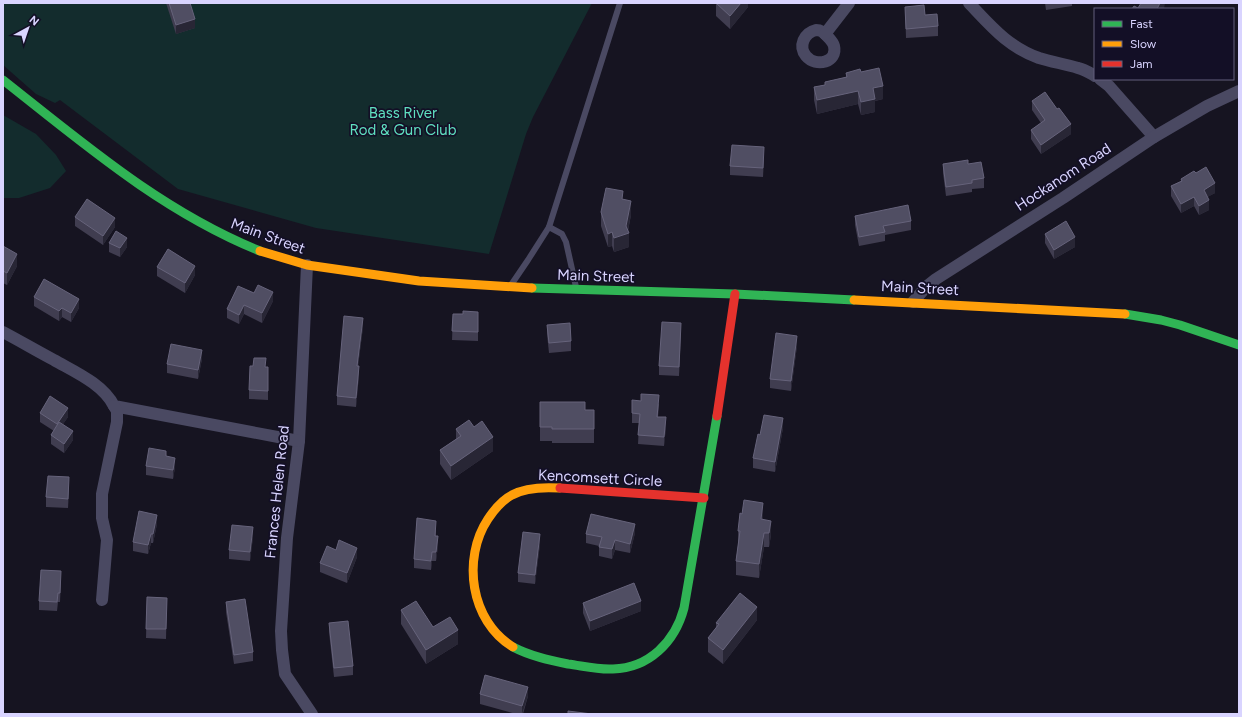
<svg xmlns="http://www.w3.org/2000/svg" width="1242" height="717" viewBox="0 0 1242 717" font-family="Figtree,sans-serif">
<rect width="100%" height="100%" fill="#161421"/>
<g fill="#132c2d">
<polygon points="3,3 592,3 533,117 526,134 489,254 316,228 178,189 60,100 55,103 36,94 3,65"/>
<polygon points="3,115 36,134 56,155 66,171 50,188 19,198 3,198"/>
</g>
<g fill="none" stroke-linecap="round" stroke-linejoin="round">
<g stroke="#4a4962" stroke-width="6">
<polyline points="549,227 562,234 566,242 576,287"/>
<polyline points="511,285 528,260 549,227 620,3"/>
</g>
<g stroke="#4a4962" stroke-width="12">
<path d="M969,3C991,26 1008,47 1039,58C1052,62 1065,64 1078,68C1084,69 1090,73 1095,76"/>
<path d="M816,30C821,30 823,32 827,36C829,38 833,42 834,46C838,62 816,68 806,56C798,46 804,33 816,30Z"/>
<polyline points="825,34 849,3"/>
<polyline points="1100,79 1109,86 1154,137"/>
<polyline points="307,265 299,441 287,538 281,631 282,650 285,674 312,714"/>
<polyline points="913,302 926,287 936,279 1063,198 1154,137 1207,106 1239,91"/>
<path d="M3,332C20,341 37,351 54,360C75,372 103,384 114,406L299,441"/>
<polyline points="102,600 107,540 102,518 102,494 117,422 117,411 114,406"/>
</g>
<g stroke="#30b455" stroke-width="9">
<path d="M3,80C84,144 163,212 260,251"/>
<polyline points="532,288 735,294 854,300"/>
<polyline points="1125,314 1161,320 1180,325 1239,345"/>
<path d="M513,647C530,656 549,660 568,664C583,666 598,670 613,669C649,668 675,642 684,608L717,416"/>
</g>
<g stroke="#ff9f0a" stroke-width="9">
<polyline points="260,251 307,265 419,281 532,288"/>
<polyline points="854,300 1125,314"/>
<path d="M513,647C470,621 462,558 488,519C494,510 502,500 512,495C526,487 544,487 560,488"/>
</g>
<g stroke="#e5322d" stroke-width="9">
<polyline points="717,416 735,294"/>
<polyline points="560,488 704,498"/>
</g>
</g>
<g fill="#403d50">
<polygon points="166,3 190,3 195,28 176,34"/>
<polygon points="716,3 748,3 748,7 730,29 716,16"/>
<polygon points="1045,3 1072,3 1072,6 1046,10"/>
<polygon points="905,7 925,15 938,26 938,36 906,38"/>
<polygon points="861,72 883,99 875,101 875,112 861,115 858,104 817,114 814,100 814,87 825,85 825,82 846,77 846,73"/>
<polygon points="1032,101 1071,134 1041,154 1031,139 1031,130 1041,123 1032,110"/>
<polygon points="764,156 763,177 730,175 730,166"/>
<polygon points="943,164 968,164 984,178 984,188 972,189 972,192 946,196 943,173"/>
<polygon points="1196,173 1215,193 1207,197 1209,210 1199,215 1194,206 1181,213 1171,196 1171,186 1181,181 1181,179"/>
<polygon points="623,199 631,215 628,231 629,247 614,252 612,246 608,247 601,226 601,212"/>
<polygon points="855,216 911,221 911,230 885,235 885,241 859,246 855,225"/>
<polygon points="75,217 115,227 103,245 75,226"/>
<polygon points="1045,234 1075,247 1054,259 1045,243"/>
<polygon points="109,243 127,247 120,257 109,252"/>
<polygon points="3,246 17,266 7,285 3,283"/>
<polygon points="157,267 195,275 185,293 157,276"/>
<polygon points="254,293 273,301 262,323 244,314 239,324 227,318 227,309"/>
<polygon points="34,297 79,308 71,322 62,317 59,321 34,306"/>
<polygon points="478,312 478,341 452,340 453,314 463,314"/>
<polygon points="547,325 571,341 571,351 549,353 547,334"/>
<polygon points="363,327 358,366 359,375 356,407 337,405 337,396"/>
<polygon points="681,332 679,376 659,375 659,366"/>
<polygon points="797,346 791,391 770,388 770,379"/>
<polygon points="202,359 198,379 167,373 167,364"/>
<polygon points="266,367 268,367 268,400 249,399 249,390"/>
<polygon points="540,402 585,410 594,410 594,443 552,443 552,441 540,441"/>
<polygon points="659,404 658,417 666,427 664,446 638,444 639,423 632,423 632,413"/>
<polygon points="40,413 68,417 63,424 73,440 64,453 51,444 51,435 54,431 40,422"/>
<polygon points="474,427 493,451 451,480 440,464 440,450 456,439 456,429"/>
<polygon points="783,428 775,472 753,468 753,458"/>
<polygon points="166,457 175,467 173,479 146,475 146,466"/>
<polygon points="69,487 68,508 46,507 46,497"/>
<polygon points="763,517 763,520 771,535 769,547 764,547 759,578 736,575 736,561 738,545 738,531"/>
<polygon points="157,524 153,543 151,543 148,554 133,551 133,542"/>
<polygon points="436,530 436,536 438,546 436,561 432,561 431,570 414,568 414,559"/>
<polygon points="635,533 630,553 615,550 612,559 599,556 599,546 586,543 586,534"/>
<polygon points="253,537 250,561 229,559 229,550"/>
<polygon points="540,544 535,584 518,582 518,573"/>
<polygon points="357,557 347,583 320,572 320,563"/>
<polygon points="61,580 60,602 58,602 57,611 39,610 39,601"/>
<polygon points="147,597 167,598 166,639 146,638"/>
<polygon points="226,602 253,652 253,661 234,664 226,612"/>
<polygon points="583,603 641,611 590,631 583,613"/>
<polygon points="401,610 433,627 458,644 426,664 401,624"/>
<polygon points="757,620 723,664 708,652 708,638 716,628 716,623"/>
<polygon points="329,623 353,666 353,675 334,677 329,632"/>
<polygon points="480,694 528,696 523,714 516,714 480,704"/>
</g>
<g fill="#282635">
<polygon points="741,3 748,3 748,7 730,29 730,16"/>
<polygon points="1160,3 1165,3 1164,9 1157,9"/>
<polygon points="195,19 195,28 176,34 176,25"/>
<polygon points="883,86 883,99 875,101 875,112 861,115 861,102 873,88"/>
<polygon points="858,91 858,104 817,114 817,100"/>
<polygon points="1071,124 1071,134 1041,154 1041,145"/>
<polygon points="764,147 764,156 763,177 763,168"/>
<polygon points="1215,183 1215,193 1204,199 1204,190"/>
<polygon points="1194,197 1194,206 1181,213 1181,204"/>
<polygon points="1209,200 1209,210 1199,215 1199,206"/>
<polygon points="631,201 631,215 627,234 629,233 629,247 614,252 614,238 626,226"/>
<polygon points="115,218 115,227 103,245 103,236"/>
<polygon points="612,232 612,246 608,247 608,234"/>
<polygon points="1075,237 1075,247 1054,259 1054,250"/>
<polygon points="127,238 127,247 120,257 120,248"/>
<polygon points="17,254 17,266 7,285 7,273"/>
<polygon points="195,266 195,275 185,293 185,283"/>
<polygon points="273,292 273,301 262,323 262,313"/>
<polygon points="79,299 79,308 71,322 71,313"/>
<polygon points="244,305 244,314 239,324 239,315"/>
<polygon points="62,308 62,317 59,321 59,311"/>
<polygon points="363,318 363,327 357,375 357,366"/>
<polygon points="681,323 681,332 679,376 679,367"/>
<polygon points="797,336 797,346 791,391 791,381"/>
<polygon points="202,350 202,359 198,379 198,370"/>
<polygon points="359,366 359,375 356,407 356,398"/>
<polygon points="68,408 68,417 57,433 57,424"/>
<polygon points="666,417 666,427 664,446 664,437"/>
<polygon points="783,418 783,428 775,472 775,462"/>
<polygon points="73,431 73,440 64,453 64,444"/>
<polygon points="493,437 493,451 451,480 451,466"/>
<polygon points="175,458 175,467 173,479 173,470"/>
<polygon points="69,477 69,487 68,508 68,499"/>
<polygon points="763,503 763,517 761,533 761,519"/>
<polygon points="157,515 157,524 153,543 153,534"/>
<polygon points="436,521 436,530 435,545 435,536"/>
<polygon points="771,521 771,535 769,547 769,533"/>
<polygon points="635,524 635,533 630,553 630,544"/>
<polygon points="253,527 253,537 250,561 250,552"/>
<polygon points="764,533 764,547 759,578 759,564"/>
<polygon points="151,534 151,543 148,554 148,545"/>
<polygon points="540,534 540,544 535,584 535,575"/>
<polygon points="438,536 438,546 436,561 436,552"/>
<polygon points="615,540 615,550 612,559 612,549"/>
<polygon points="357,548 357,557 347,583 347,573"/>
<polygon points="432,552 432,561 431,570 431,561"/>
<polygon points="641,601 641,611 590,631 590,621"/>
<polygon points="757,607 757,620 723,664 723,650"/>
<polygon points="458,630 458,644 426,664 426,650"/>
<polygon points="528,687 528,696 522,714 522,706"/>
</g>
<g fill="#504e63" stroke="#66637b">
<polygon points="169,3 190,3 195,19 176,25"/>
<polygon points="716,3 741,3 730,16"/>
<polygon points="1141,3 1160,3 1157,9 1132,9 1134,6 1138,8"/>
<polygon points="924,5 925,15 937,14 938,26 906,29 905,7"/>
<polygon points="879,68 883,86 873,88 875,99 861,102 858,91 817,100 814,87 825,85 825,82 847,77 846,73 860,69 861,72"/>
<polygon points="1045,92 1057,109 1059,108 1071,124 1041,145 1031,130 1045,120 1032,101"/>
<polygon points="732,145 764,147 763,168 730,166"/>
<polygon points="968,160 968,164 981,162 984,178 972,180 972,183 946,187 943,164"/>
<polygon points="1206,167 1215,183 1204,190 1209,200 1199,206 1194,197 1181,204 1171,186 1182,181 1181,179 1194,171 1196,173"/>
<polygon points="606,188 623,191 622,199 631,201 626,226 629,233 614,238 612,232 608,234 601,212"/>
<polygon points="87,199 115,218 103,236 75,217"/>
<polygon points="908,205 911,221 883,226 885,232 859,237 855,216"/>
<polygon points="1066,221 1075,237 1054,250 1045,234"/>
<polygon points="116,231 127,238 120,248 109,243"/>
<polygon points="3,246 17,254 7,273 3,271"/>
<polygon points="168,249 195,266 185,283 157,267"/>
<polygon points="44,279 79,299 71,313 62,308 59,311 34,297"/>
<polygon points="258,285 273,292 262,313 244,305 239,315 227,309 238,286 254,293"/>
<polygon points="463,311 478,312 478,332 452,331 453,314 463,314"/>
<polygon points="344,316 363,318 357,366 359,366 356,398 337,396"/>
<polygon points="662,322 681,323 679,367 659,366"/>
<polygon points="570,323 571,341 549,343 547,325"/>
<polygon points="776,333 797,336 791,381 770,379"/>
<polygon points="171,344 202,350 198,370 167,364"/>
<polygon points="254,358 266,358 265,367 268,367 268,391 249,390 250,366 253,366"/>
<polygon points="641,394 659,395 657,417 666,417 664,437 638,435 640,414 632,413 632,400 641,401"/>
<polygon points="50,396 68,408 57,424 40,413"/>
<polygon points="540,402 585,402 585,410 594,410 594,429 552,429 552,427 540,427"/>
<polygon points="764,415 783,418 775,462 753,458 758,434 760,435"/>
<polygon points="469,420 474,427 482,421 493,437 451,466 440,450 461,436 456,429"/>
<polygon points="59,422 73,431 64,444 51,435"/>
<polygon points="149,448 166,451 166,456 175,458 173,470 146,466"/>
<polygon points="48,476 69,477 68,499 46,497"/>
<polygon points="744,500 763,503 761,519 771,521 769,533 764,533 759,564 736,561 740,531 738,531 740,513 742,514"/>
<polygon points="139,511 157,515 153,534 151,534 148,545 133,542"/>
<polygon points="591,514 635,524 630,544 615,540 612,549 599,547 602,537 586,534"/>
<polygon points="417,518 436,521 435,536 438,536 436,552 432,552 431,561 414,559"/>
<polygon points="232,525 253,527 250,552 229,550"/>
<polygon points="523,532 540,534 535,575 518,573"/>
<polygon points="339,540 357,548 347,573 320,563 327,546 336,550"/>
<polygon points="41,570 61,571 60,593 58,593 57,602 39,601"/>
<polygon points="634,583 641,601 590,621 583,603"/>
<polygon points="740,593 757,607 723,650 708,638 719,624 716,623"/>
<polygon points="147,597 167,598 166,629 146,629"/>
<polygon points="245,599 253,652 234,655 226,602"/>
<polygon points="416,601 433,627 450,617 458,630 426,650 401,610"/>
<polygon points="348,621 353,666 334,668 329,623"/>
<polygon points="485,675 528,687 522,706 480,694"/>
<polygon points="568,711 592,714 568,714"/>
</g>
<g text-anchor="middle" stroke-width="3.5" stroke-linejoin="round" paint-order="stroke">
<g font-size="15" fill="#5fe0c0" stroke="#130f26">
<text x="403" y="118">Bass River<tspan x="403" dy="17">Rod &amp; Gun Club</tspan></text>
</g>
<g font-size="15" fill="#d9d4ff" stroke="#130f26">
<text transform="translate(1063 177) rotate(-33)" y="5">Hockanom Road</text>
<text transform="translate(268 236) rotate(20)" y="5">Main Street</text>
<text transform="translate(596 276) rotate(2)" y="5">Main Street</text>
<text transform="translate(920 288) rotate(3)" y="5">Main Street</text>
<text transform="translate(600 478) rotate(3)" y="5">Kencomsett Circle</text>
<text transform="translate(277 492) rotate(-84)" y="5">Frances Helen Road</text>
</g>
</g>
<rect width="1242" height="717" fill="none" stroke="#d9d4ff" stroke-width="8"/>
<rect x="1094" y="8" width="140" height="72" fill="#130f26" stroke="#625e7d"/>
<rect x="1102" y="21" width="20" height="6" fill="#30b455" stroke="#625e7d"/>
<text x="1130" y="28" font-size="12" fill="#d9d4ff">Fast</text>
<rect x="1102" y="41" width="20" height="6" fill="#ff9f0a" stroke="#625e7d"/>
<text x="1130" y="48" font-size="12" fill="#d9d4ff">Slow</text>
<rect x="1102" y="61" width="20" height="6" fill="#e5322d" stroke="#625e7d"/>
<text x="1130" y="68" font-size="12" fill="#d9d4ff">Jam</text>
<g transform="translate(28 28) rotate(40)" stroke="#130f26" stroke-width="3" paint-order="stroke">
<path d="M0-3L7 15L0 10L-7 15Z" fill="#d9d4ff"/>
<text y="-6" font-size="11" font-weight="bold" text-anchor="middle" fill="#d9d4ff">N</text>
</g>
</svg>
